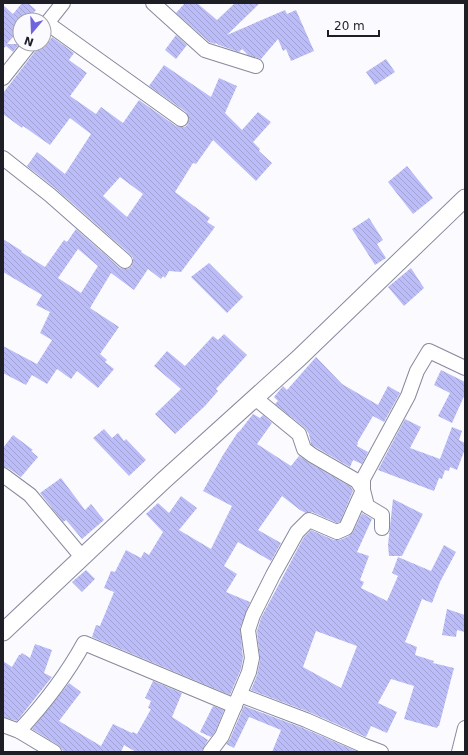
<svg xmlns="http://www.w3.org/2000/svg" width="468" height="755" viewBox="0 0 468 755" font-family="'DejaVu Sans',sans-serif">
<defs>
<pattern id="building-back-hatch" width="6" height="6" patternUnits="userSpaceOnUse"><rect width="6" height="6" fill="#bcbdf8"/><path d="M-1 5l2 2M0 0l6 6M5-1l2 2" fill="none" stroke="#a1a2d4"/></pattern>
</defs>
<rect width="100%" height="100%" fill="#fafaff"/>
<g fill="url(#building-back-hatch)" fill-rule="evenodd">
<polygon points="22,3 28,3 36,10 28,20 20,20 20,29 7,44 19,44 13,52 6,46 3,49 3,5 13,14"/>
<polygon points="185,3 197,3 217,20 235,3 260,3 227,35 285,10 287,14 296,10 314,51 291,61 286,49 283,51 278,39 261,59 248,55 242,49 239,52 219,45 216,43 215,44 209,42 176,13"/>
<polygon points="176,35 187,45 176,59 165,50"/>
<path d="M52,37L74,53L69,60L87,73L70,96L96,114L101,107L123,123L139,100L176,126L181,127H185L188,124L189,119L186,112L149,86L164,65L211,97L219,78L237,86L225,113L242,130L258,112L271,122L253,142L260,149L259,151L272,163L256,181L213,140L196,164L193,163L175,192L210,218L207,222L215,227L181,272L169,271L165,278L163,276L161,279L148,269L134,290L111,273L90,308L119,327L100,354L107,360L105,362L114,369L98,388L77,371L71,379L57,369L47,384L32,375L26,385L3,373V346L37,364L52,340L40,333L50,312L36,305L42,295L3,272V239L22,251L21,252L45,267L64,240L67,242L76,229L120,268L124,269H128L132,266L133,262V258L131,255L56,189L27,166L37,152L65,174L91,134L70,118L50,145L23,126L22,128L3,114V93L37,49L38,44H47ZM120,177L143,194L127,217L103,196ZM78,249L98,266L81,293L58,278Z"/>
<polygon points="386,59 395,72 375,85 366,72"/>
<polygon points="407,166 433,198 413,214 388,182"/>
<polygon points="369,218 383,240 377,244 386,258 375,265 352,229"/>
<polygon points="209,263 243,297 227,313 191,277"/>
<polygon points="411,268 424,288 404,306 388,287"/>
<polygon points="224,334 247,355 216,389 218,391 205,406 175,434 155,414 181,389 154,366 167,351 185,366 213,336 218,340"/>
<polygon points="316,357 342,384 378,405 388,386 400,393 384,422 373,416 357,443 358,443 357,446 368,452 362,464 353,460 350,467 317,448 311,444 309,434 305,428 275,404 278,401 274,397 283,386 287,390"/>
<polygon points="441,370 465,382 465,394 452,423 438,416 450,393 434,385"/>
<polygon points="253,414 260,418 263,415 272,423 257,444 291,466 299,456 308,462 351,487 353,491 340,522 337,523 312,512 306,513 300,510 282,496 258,530 281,543 271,561 238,542 224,566 237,574 226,592 250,602 240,628 243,658 241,669 230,695 92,637 96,625 100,626 114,592 104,588 111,571 115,572 126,550 141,558 144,552 149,555 163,532 146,514 158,503 169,513 181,496 197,508 179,530 211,549 232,506 203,491 223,455 238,432 239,432"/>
<polygon points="405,419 421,427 410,448 440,459 452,427 462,431 459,440 465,443 465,449 457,470 450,467 449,471 445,470 442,479 439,478 434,491 378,470"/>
<polygon points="104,429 112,438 118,433 124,441 126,439 146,460 129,476 93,438"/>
<polygon points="13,435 33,450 31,451 38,457 21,477 8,468 3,467 3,448"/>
<polygon points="61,478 85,510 91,504 104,520 82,539 66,520 63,522 40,493"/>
<polygon points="393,499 423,514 402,556 389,556 388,545"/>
<path d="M362,513L372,519L357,552L369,556L360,580L364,582L361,588L387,601L398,576L392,573L398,557L431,571L444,545L456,552L440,582L432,603L422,599L405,642L417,647L415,655L434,661L433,663L454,668L439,726H438L437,728L404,719L414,686L391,679L378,703L397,712L387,733L371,726L366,737L309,712L251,690L257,675L260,660L257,631L261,618L304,537L311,530L334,540H340L349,536L353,532ZM316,631L357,646L341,688L303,667Z"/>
<polygon points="86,570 95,579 82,592 72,582"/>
<polygon points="447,609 465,615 465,632 457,630 456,637 442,635"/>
<polygon points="35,644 52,650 44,673 52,677 17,721 3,717 3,661 12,667 19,655 20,655 22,653 30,658"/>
<polygon points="153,681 182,693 172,717 208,740 201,752 136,752 124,745 121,752 64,752 58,745 32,729 69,683 81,692 59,721 101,746 113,724 132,733 133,732 137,734 151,709 148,708 151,701 145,698"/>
<polygon points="213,706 224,710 215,732 211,737 200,732"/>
<polygon points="244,706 303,728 358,752 272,752 281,730 249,717 234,748 226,744 230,739"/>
</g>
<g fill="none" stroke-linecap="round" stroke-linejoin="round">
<g stroke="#88899d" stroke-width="16">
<g id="minor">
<polyline points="153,3 205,50 256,66"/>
<polyline points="47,23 181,119"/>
<polyline points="44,27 63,3"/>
<polyline points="3,78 30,44"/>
<polyline points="3,158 50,195 125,261"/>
<polyline points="255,398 299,434 304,449 312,455 357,481 363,490 367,506 382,515 382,528"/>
<polyline points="3,475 30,495 82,557"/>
<polyline points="240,695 306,720 365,746 381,752"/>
<polyline points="3,725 19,731 54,752"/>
<path d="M19,731C44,704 66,676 84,643L235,706"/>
<polyline points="210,752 222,736 249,672 252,658 248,630 253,615 273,575 297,532 309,520 337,532 346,528 363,490 363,479 408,396 417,371 429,351 465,368"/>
<polyline points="459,752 465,728"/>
</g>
</g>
<g stroke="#88899d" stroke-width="19">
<polyline id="tertiary" points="3,632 163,481 299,358 465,198"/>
</g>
<use href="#minor" stroke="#fff" stroke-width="14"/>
<use href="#tertiary" stroke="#fff" stroke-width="17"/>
</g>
<rect width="468" height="755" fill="none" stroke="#1e1e26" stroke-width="8"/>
<g transform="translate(32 32) rotate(199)"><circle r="19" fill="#fafaff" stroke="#a2a2a8"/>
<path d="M0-3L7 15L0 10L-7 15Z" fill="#7063de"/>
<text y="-6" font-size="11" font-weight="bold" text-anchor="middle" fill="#1e1e26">N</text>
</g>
<path d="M328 30v6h51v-6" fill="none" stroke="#1e1e26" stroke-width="2"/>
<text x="334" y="30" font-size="12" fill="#1e1e26" stroke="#fafaff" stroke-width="3" paint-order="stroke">20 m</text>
</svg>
